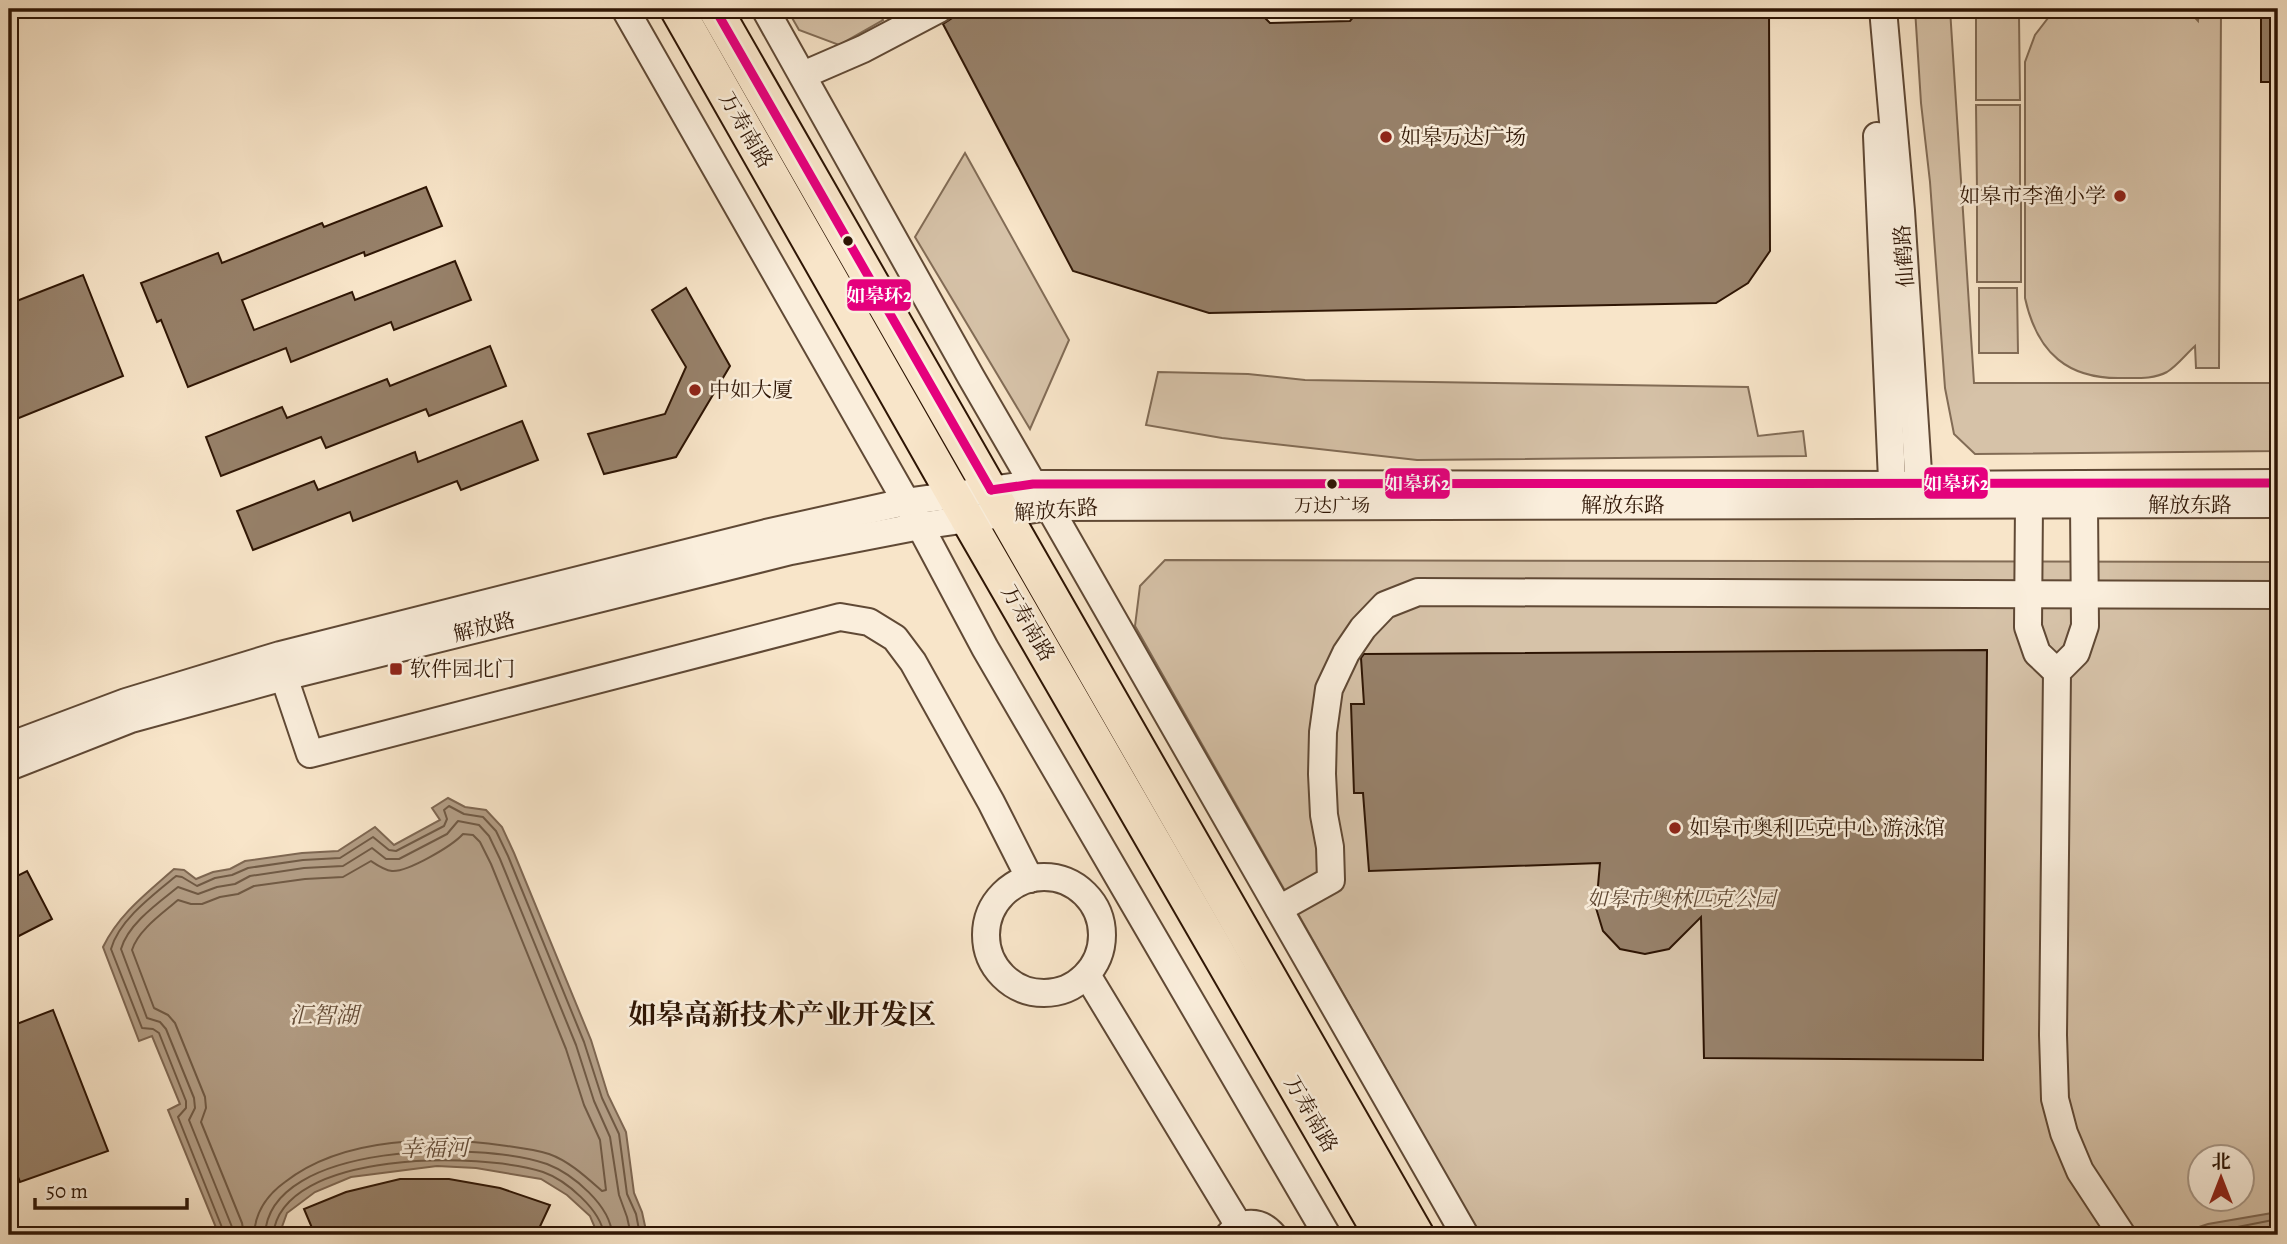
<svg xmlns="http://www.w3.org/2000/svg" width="2287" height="1244" viewBox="0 0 2287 1244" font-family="Alegreya,'Noto Serif SC',serif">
<rect width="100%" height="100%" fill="#f8e5c9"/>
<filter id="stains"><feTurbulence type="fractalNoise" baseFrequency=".00286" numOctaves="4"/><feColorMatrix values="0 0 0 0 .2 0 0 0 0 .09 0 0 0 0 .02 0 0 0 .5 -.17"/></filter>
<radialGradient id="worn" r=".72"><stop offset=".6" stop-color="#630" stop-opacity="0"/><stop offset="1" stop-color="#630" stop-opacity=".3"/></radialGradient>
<g fill="#d6c2a8" stroke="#826c56" stroke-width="2" fill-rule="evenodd">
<polygon points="787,9 877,9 883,20 839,45 799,30"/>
<polygon points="1915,9 1950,9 1974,383 2278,383 2278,451 1975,454 1954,434 1945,388 1930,182 1921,103"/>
<path d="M2055,9H2187L2198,21L2199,9H2221L2219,368H2196L2195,346C2186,354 2177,366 2167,372C2154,379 2138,378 2124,378C2068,380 2037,353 2025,298V62L2035,35Z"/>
<polygon points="1976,16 2019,16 2020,100 1976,100"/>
<polygon points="1976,105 2020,105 2020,190 1977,190"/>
<polygon points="965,153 1069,340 1030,429 915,237"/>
<rect x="1977" y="198" width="44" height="84"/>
<polygon points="1979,288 2017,288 2018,353 1979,353"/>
<polygon points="1158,372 1248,374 1305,380 1748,387 1758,436 1803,431 1806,456 1417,460 1222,438 1146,425"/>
<path d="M1165,560L2278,562V1235H1480L1135,626L1140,586ZM2200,1156H2242V1198H2200Z"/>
</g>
<g fill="#b39e86" stroke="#7e6752" stroke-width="2">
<path d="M448,798L465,807L486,810L502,827L514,853L591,1040L608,1095L626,1132L634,1193L642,1212L647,1235H598L590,1216L567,1195L541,1179L476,1168L437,1166L351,1177L315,1192L287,1213L279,1235H219L168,1110L180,1104L152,1036L139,1041L103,947C119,914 147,893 174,869L184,870L196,879L213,872L230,869L245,861L302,853L338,851L375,827L394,845L440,820L432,808Z"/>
<polygon points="2278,1212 2278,1235 2175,1235 2208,1224"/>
</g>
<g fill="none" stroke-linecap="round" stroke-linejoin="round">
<g stroke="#705a45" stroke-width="2">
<path d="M225,1235L178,1117L186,1108V1101L159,1033L153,1029L142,1028L111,949C119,920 153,895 176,876L182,877L197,886L215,878L232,875L248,868L303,860L340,858L373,837L389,850L396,851L444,826L447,819L444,810L449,806L464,814L483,817L496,831L508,856L584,1042L602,1098L619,1134L627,1194L636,1214L640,1235"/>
<path d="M234,1235L232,1227L189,1120L195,1108L194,1098L166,1029L160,1022L147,1018L121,949C128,924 158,903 178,887L198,894L217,887L235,884L250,876L304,868L343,866L372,848L386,859H399L447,834L458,821L479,825L489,836L500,859L576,1045L594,1101L610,1137L619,1195L627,1217L631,1235"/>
<path d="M244,1235L242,1223L201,1122L206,1108L205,1097L175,1023L168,1015L154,1008L132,950C138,930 163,913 178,900L191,904H202L220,897L238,894L254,886L305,879L343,877L371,861C377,865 384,870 392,871C408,872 452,846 463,834L473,835L480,842L491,864L566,1049L584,1105L600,1140L606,1190L602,1191C586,1177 569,1161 549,1154C536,1150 521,1148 507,1146C436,1136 344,1136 285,1182C267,1195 255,1212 254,1235"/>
<path d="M265,1235C269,1141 483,1141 547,1164C573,1174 611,1206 612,1235"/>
<path d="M273,1235C282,1149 482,1152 543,1172C566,1180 601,1210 604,1235"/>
<polyline points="2197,1235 2278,1219"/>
</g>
</g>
<g fill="#97816a" stroke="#2e1504" stroke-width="2">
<polygon points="955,9 1256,9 1270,23 1350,21 1360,9 1769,9 1770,251 1748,283 1716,303 1209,313 1073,271 943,24 952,18"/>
<rect x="2261" y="9" width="17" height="73"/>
<polygon points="426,187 442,226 365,256 364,252 242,300 254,330 352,292 355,300 455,261 471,300 394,330 391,322 291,362 286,348 188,387 161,320 157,322 141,283 218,253 222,263 322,223 324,227"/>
<polygon points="83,275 123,376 9,422 9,304"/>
<polygon points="686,288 730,366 676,457 604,474 588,434 665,414 686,367 652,310"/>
<polygon points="490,346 506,386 429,416 426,409 326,448 321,437 221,476 206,437 282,407 287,418 387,379 390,386"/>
<polygon points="522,421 538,460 461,490 457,481 353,521 350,512 253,550 237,511 314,481 318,490 415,452 418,462"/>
<polygon points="1987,650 1983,1060 1704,1058 1701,917 1669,949 1645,954 1620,949 1603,931 1596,908 1600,863 1369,871 1363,793 1354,793 1351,704 1364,704 1361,658 1364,654"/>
<polygon points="27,871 52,919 9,941 9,880"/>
<polygon points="53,1010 108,1151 20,1182 9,1155 9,1027"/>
<polygon points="400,1179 449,1179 500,1188 550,1205 536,1235 315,1235 304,1209 346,1192"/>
</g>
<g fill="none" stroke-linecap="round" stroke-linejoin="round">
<g stroke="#604935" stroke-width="30">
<g id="minor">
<polyline points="625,9 920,526 985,648 1327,1235"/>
<polyline points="765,9 971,377 1033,484 1049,507 1465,1235"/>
<polyline points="1883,9 1901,211 1920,503"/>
<polyline points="803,75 863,49 939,9"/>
<polyline points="1877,136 1893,503"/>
<polyline points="2029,504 2028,627 2037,653 2057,672"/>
<polyline points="2084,505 2085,626 2076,653 2057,672 2053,1035 2055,1099 2064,1133 2080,1171 2122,1235"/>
<polyline points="281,660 284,677 310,754 840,617 869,622 895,638 913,662 991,802 1030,879"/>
<polyline points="9,746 126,702 280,655 766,533 905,502 1033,484 1920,485 2278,483"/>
<polyline points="9,767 131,719 284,677 791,551 920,526 1049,507 2278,504"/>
<circle cx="1044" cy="935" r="58"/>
<polyline points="1279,909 1331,880 1330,847 1324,815 1322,774 1323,732 1329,689 1346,653 1363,628 1385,605 1418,592 2278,595"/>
<polyline points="1087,975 1239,1226"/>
<path d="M1229,1235C1242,1220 1260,1220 1273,1235"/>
</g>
</g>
<g stroke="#2e1504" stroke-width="37">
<g id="major">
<polyline points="677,9 953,494 1381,1235"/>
<polyline points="715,9 1417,1235"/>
</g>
</g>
<use href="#minor" stroke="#faeedc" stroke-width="26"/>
<use href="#major" stroke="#f8e5c9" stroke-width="33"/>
<g stroke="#faeedc" stroke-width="14">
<g id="bus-1">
<polyline points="715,9 991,490"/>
<polyline points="991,490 1033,484 2278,483"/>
</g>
</g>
<use href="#bus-1" stroke="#e5007d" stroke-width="9"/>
</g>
<g fill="#8f2418" stroke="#faeedc" stroke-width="2.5">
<circle cx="1386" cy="137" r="7"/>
<circle cx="2120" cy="196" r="7"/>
<circle cx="695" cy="390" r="7"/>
<rect x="389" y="662" width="14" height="14" rx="3.5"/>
<circle cx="1675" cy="828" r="7"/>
</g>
<g fill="#2e1504" stroke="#faeedc" stroke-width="2.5">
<circle cx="848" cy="241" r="6"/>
<circle cx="1332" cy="484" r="6"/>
</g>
<g text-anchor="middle" stroke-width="5" stroke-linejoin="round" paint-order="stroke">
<g font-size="19" fill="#2e1504" stroke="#faeedc">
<text x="1332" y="512">万达广场</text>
</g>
<g font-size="21" fill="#2e1504" stroke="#faeedc">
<text transform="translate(746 130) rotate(60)" y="7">万寿南路</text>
<text transform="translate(1904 256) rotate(-94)" y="7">仙鹤路</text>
<text x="1623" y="512">解放东路</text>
<text x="2190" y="512">解放东路</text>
<text transform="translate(1056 510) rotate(-4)" y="7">解放东路</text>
<text transform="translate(1028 623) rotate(60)" y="7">万寿南路</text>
<text transform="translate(484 627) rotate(-14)" y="7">解放路</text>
<text transform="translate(1311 1114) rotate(60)" y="7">万寿南路</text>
</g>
<g font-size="21" fill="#2e1504" stroke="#faeedc" text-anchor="start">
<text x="1400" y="144">如皋万达广场</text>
<text x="2106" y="203" text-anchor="end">如皋市李渔小学</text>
<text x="709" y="397">中如大厦</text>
<text x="410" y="676">软件园北门</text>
<text x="1689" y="835">如皋市奥利匹克中心 游泳馆</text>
</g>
<g font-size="21" font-style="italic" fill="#604935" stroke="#faeedc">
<text x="1681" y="906">如皋市奥林匹克公园</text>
</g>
<g font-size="23" font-style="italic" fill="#634c38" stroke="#faeedc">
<text x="324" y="1023">汇智湖</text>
<text transform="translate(434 1148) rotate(-1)" y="8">幸福河</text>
</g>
<g font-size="28" font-weight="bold" fill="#2e1504" stroke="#faeedc">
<text x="782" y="1024">如皋高新技术产业开发区</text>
</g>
</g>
<g stroke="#faeedc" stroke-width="2.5">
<rect x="846" y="278" width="66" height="34" rx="7" fill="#e5007d"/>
<rect x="1923" y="466" width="66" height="34" rx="7" fill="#e5007d"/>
<rect x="1384" y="467" width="67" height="33" rx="7" fill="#e5007d"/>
</g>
<g font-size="19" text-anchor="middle" font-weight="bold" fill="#fff">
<text x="879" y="302">如皋环2</text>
<text x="1956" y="490">如皋环2</text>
<text x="1417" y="490">如皋环2</text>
</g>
<rect width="2287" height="1244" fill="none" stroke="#f8e5c9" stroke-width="35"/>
<rect x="10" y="10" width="2266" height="1223" fill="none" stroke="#2e1504" stroke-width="3.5"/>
<rect x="18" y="18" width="2252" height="1209" fill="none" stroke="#2e1504" stroke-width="2"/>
<g transform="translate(2221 1178)"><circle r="33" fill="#faeedc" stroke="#a89786" stroke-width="2"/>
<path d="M0-5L12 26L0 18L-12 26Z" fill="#8f2418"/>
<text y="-10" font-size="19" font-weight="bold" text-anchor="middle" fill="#2e1504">北</text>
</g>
<path d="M35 1198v10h152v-10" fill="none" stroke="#2e1504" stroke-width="3.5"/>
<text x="46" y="1198" font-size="21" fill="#2e1504" stroke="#faeedc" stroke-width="5" paint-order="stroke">50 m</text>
<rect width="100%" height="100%" filter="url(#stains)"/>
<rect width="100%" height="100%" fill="url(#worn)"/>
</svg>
